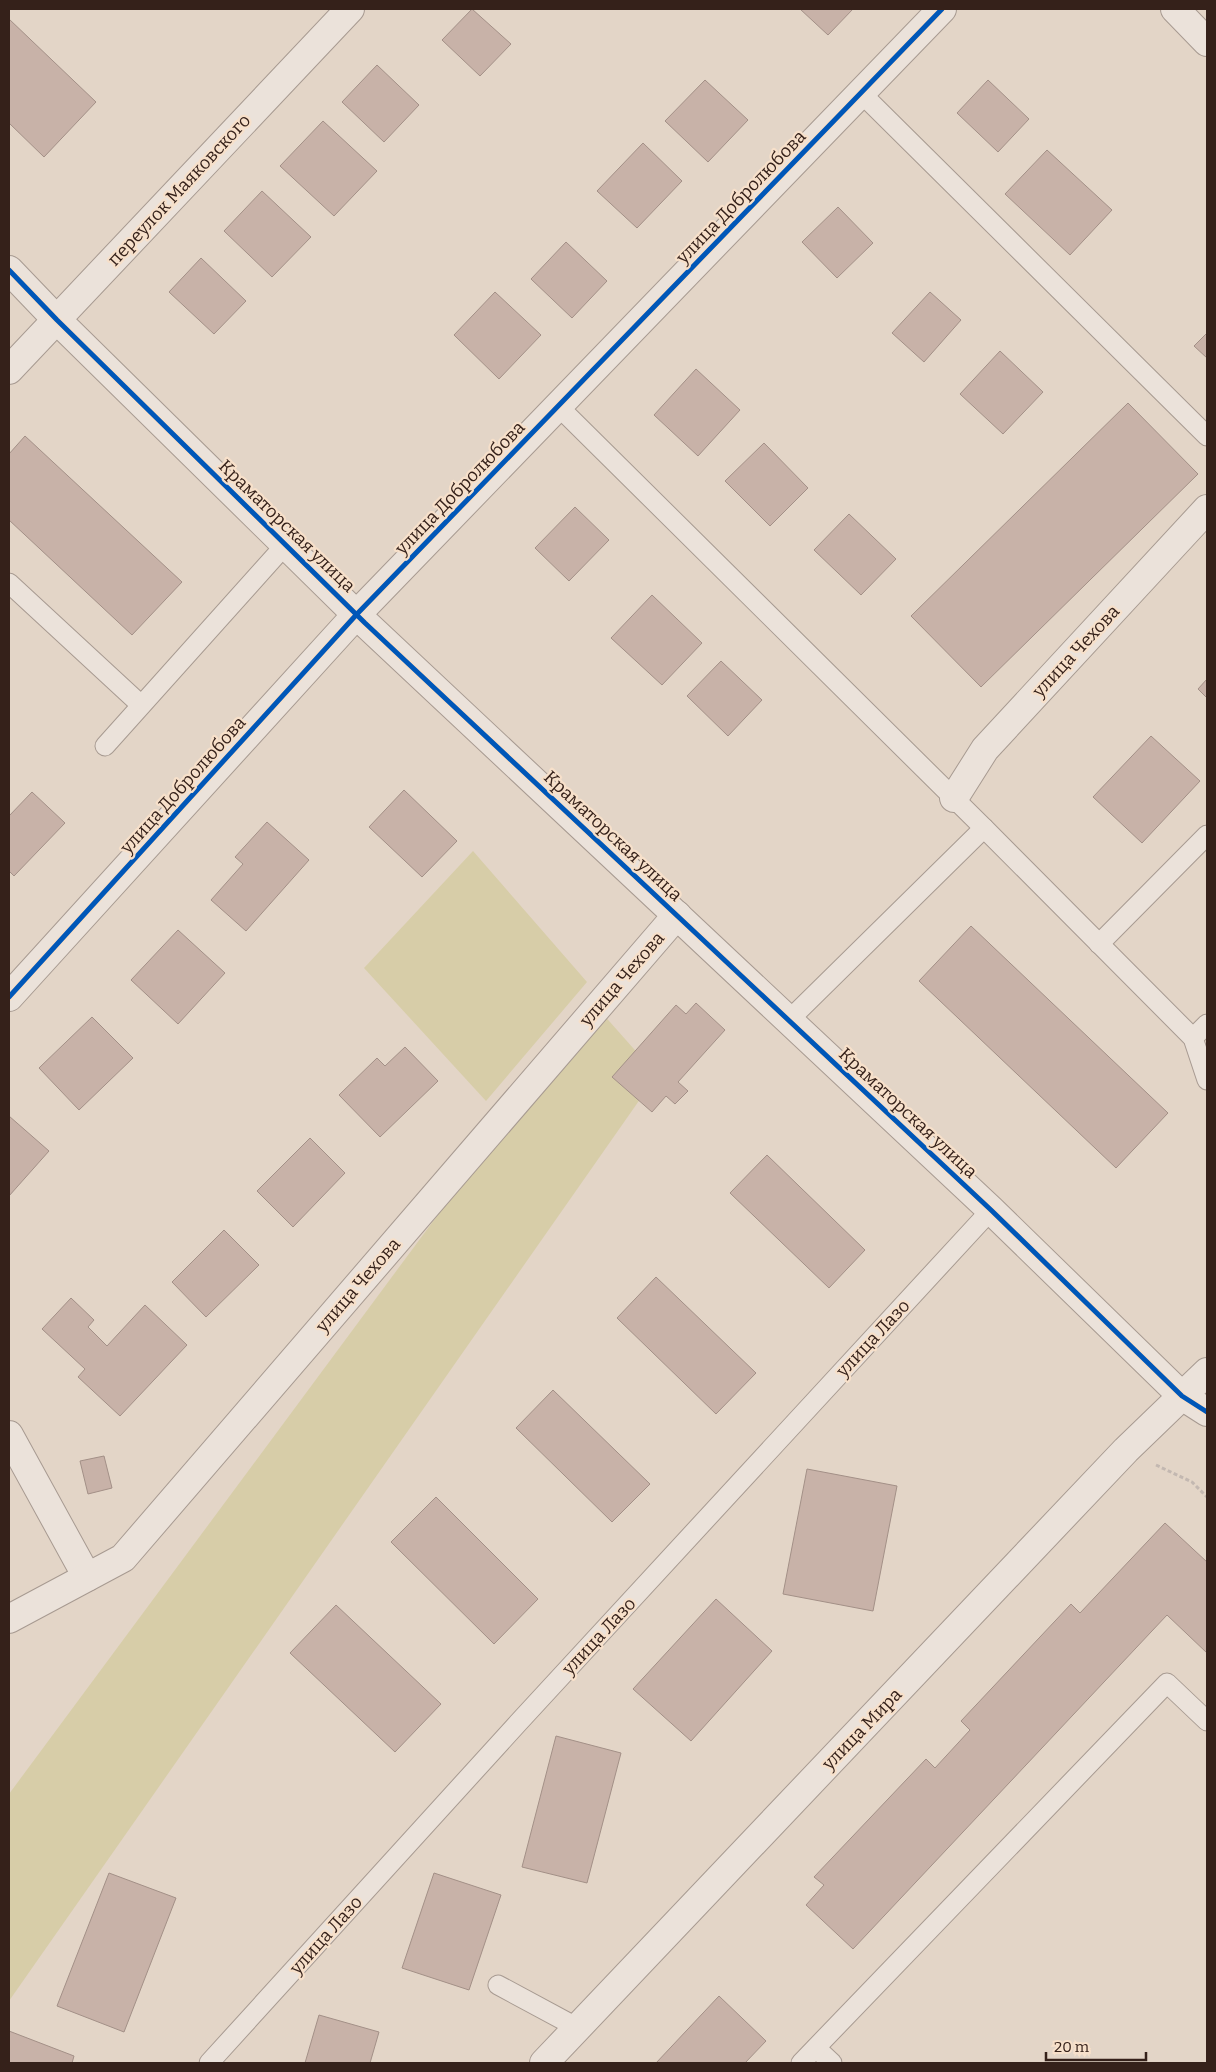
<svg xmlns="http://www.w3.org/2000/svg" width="1216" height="2072" viewBox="0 0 1216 2072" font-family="Bitter,serif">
<rect width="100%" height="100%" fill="#e3d5c7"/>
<g fill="#d7cda8">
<polygon points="473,851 587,982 486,1101 364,968"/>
<polygon points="594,1004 657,1075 9,2001 9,1794"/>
</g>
<g fill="#c8b2a8" stroke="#a39087">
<polygon points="472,9 511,44 480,76 442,40"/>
<polygon points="800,9 853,9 828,35"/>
<polygon points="9,19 96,102 44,157 9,123"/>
<polygon points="377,65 419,105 384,142 342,102"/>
<polygon points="705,80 748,120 708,162 665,121"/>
<polygon points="988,80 1029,119 998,152 957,113"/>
<polygon points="323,121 377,171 334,216 280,166"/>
<polygon points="643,143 682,181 637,228 597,191"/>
<polygon points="1047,150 1112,210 1070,255 1005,194"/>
<polygon points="262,191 311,237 272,277 224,231"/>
<polygon points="838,207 873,243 837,278 802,242"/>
<polygon points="566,242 607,281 572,318 531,279"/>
<polygon points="201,258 246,301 214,334 169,292"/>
<polygon points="495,292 541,335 499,379 454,335"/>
<polygon points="930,292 961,320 924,362 892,333"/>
<polygon points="1207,333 1207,358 1194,346"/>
<polygon points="1000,351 1043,392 1003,434 960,394"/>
<polygon points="696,369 740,410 698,456 654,415"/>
<polygon points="1128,403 1198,474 981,687 911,616"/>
<polygon points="25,436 182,582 132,635 9,520 9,454"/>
<polygon points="764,443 808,488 770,526 725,481"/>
<polygon points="575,507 609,540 569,581 535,548"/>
<polygon points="849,514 896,559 861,595 814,550"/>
<polygon points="652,595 702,643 662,685 611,638"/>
<polygon points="721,661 762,700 728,736 687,696"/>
<polygon points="1207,679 1207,698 1198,689"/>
<polygon points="1151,736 1200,781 1142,843 1093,797"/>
<polygon points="404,790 457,841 422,877 369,827"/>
<polygon points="32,792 65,823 14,876 9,871 9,816"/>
<polygon points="267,822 309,860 246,931 211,900 243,864 235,857"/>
<polygon points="971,926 1168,1113 1116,1168 919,981"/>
<polygon points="178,930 225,973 178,1024 131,980"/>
<polygon points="696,1003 725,1030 678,1082 688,1091 675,1104 666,1096 652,1112 612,1077 676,1005 686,1014"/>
<polygon points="92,1017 133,1058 79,1110 39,1068"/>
<polygon points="405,1047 438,1081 380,1137 339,1095 377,1058 385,1066"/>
<polygon points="9,1116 49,1151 9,1196"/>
<polygon points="310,1138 345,1173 293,1227 257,1191"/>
<polygon points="767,1155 865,1250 829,1288 730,1193"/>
<polygon points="224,1230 259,1265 206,1317 172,1282"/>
<polygon points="656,1277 756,1373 716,1414 617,1318"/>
<polygon points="71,1298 94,1320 88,1327 107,1346 145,1305 187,1345 120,1416 78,1377 85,1369 42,1329"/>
<polygon points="553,1390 650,1484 612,1522 516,1428"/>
<polygon points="104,1456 112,1488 88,1494 80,1461"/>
<polygon points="807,1469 897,1486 873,1611 783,1594"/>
<polygon points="436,1497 538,1599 494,1644 391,1542"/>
<polygon points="1165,1523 1207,1562 1207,1653 1167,1615 853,1949 806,1905 824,1885 814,1877 926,1759 935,1768 970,1730 961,1721 1071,1604 1080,1613"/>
<polygon points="716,1599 772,1651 691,1741 633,1689"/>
<polygon points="336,1605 441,1704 395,1752 290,1653"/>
<polygon points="556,1736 621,1753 587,1883 522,1867"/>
<polygon points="109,1873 176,1898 124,2032 57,2006"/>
<polygon points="434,1873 501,1895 469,1990 402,1968"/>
<polygon points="719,1996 766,2041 745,2063 656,2063"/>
<polygon points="319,2015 379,2032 370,2063 305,2063"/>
<polygon points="9,2031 74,2056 72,2063 9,2063"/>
</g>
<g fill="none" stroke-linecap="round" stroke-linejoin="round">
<g stroke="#a79a91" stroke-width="21">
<g id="service">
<polyline points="861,93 1207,436"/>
<polyline points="558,406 984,828"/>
<polyline points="9,583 141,705"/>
<polyline points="105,746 286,544"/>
<polyline points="1099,944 1207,835"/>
<polyline points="789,1020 984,828 1193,1038 1207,1080"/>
<polyline points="1193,1038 1207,1024"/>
<polyline points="498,1985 578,2028"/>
<polyline points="816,2048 832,2063"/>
<polyline points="209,2063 518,1723 991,1210"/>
<polyline points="801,2063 1167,1683 1207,1721"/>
</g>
</g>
<g stroke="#a79a91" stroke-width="30">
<g id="minor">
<polyline points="1175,9 1207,42"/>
<polyline points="9,270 57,320 365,623 991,1210 1182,1396 1207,1372"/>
<polyline points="9,370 350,9"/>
<polyline points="954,798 985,749 1207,509"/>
<polyline points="9,997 357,614 942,9"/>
<polyline points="9,1435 87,1577"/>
<polyline points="9,1619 123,1558 677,915"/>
</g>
</g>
<g stroke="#a79a91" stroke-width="30">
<polyline id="tertiary" points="544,2063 1126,1450 1182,1396 1207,1412"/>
</g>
<polyline stroke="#c3b8b1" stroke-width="3" stroke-dasharray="4 2.5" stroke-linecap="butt" points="1156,1465 1192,1482 1207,1497"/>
<use href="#service" stroke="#ebe2da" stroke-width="19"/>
<use href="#minor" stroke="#ebe2da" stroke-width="28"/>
<use href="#tertiary" stroke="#ebe2da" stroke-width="28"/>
<g stroke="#f7e0ca" stroke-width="8">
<g id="cycleway">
<polyline points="9,270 57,320 365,623 991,1210 1182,1396 1207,1412"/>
<polyline points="9,997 357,614 942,9"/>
</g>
</g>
<use href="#cycleway" stroke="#0057b8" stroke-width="5"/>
</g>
<g text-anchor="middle" stroke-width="4.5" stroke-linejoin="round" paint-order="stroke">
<g font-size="18" fill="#35211a" stroke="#f7e0ca">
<text transform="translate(179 190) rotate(-47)" y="6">переулок Маяковского</text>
<text transform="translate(741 197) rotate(-46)" y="6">улица Добролюбова</text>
<text transform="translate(460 488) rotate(-46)" y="6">улица Добролюбова</text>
<text transform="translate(287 526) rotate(44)" y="6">Краматорская улица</text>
<text transform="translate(1076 651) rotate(-47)" y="6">улица Чехова</text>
<text transform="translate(183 785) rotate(-48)" y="6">улица Добролюбова</text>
<text transform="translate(613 836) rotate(43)" y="6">Краматорская улица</text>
<text transform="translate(622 979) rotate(-49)" y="6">улица Чехова</text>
<text transform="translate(908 1113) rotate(43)" y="6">Краматорская улица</text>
<text transform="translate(358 1285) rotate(-49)" y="6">улица Чехова</text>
<text transform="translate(873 1338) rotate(-47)" y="6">улица Лазо</text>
<text transform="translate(599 1636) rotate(-47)" y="6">улица Лазо</text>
<text transform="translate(862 1729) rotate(-46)" y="6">улица Мира</text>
<text transform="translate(326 1935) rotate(-48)" y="6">улица Лазо</text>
</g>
</g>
<rect width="1216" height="2072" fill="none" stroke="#35211a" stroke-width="20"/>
<path d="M1046 2052v8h100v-8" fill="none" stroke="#35211a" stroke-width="2.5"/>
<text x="1054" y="2052" font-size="15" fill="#35211a" stroke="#f7e0ca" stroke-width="4" paint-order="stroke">20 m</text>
</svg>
